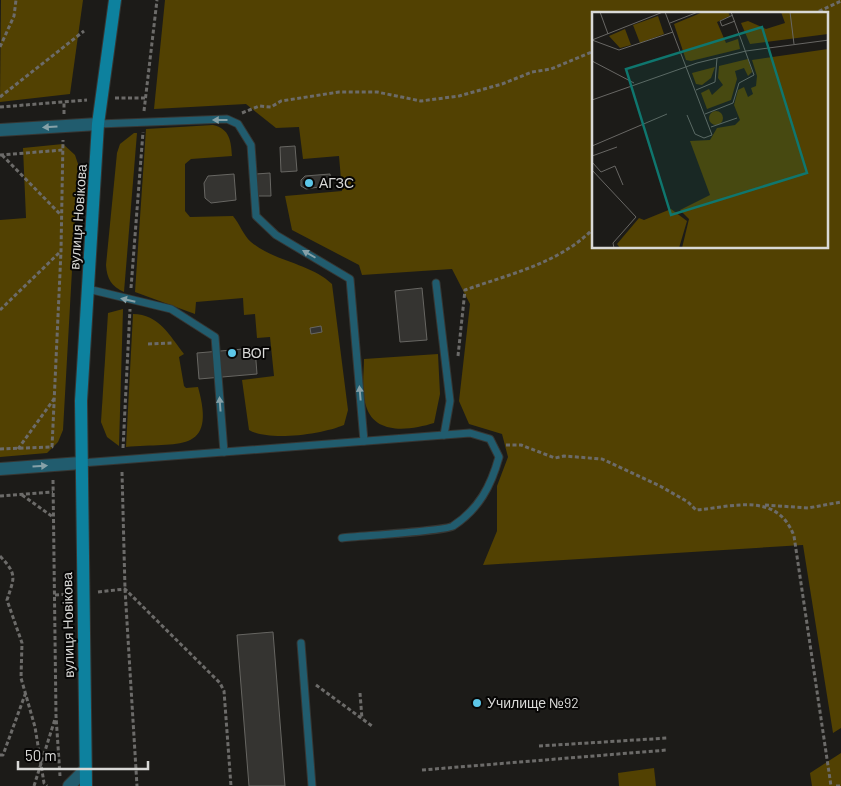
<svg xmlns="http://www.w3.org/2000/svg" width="841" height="786" viewBox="0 0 841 786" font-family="Barlow,sans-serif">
<rect width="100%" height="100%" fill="#1c1b18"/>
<g fill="#524102" fill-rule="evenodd">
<polygon points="1,0 83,0 70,94 0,102"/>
<path d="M165,0H841V728L833,733L803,545L483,565L497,531V486L508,457L502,434L469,424L459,401L470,304L452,269L362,275L359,265L292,230L285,196L342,191L339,156L303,159L299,127L276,128L246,104L154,109ZM594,14H827V248H594Z"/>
<path d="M213,125C230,129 231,141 232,156L191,159L185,164V211L190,217L233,216C240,224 243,235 251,242C275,262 310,263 332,284L348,410L344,425C323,434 269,442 249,430L242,380L274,376L270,337L257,338L255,314L244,315L243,298L196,302L195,314L135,292L146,129Z"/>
<path d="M134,133H137L124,292C111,286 107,279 106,265L117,153L120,144Z"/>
<polygon points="63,144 75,155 78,164 63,430 58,442 47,453 0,457 0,220 26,218 23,148"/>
<polygon points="123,309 119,446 107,437 101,422 108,313"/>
<path d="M133,314C159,314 170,336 184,354L179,357L184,386L186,388L198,387C217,455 178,442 126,447Z"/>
<path d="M438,354L440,394L434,423C411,430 375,436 366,406C361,393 364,373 364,359Z"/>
<polygon points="841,753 841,786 812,786 810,773"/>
<polygon points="654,768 656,786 619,786 618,773"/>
</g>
<g fill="#353431" stroke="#676662">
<polygon points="295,146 297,171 281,172 280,147"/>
<polygon points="270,173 271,196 257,196 256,174"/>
<polygon points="234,174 236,200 211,203 205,198 204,183 208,176"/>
<polygon points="330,174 331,185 306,189 301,186 301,180 305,176"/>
<polygon points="422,288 427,340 400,342 395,291"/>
<polygon points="321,326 322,332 311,334 310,328"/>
<polygon points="255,348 257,374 199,379 197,353"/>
<polygon points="273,632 285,786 249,786 237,635"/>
</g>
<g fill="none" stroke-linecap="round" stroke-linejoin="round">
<g stroke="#363633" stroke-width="9">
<g id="service">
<polyline points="98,124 227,119 238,124 251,145 256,216 276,235 350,279 364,441"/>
<polyline points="436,283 450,401 444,435"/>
<polyline points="88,289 171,309 215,337 224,452"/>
<path d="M81,463L470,433L490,439L499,457C491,486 479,509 453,526C446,531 358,536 342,538"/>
<polyline points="301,643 312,786"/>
</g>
</g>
<g stroke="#363633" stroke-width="14">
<polyline id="minor" points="69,786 85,770"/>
</g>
<g stroke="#363633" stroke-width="14">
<g id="tertiary">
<polyline points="0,130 98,124"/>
<polyline points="0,469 81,463"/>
</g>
</g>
<g stroke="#363633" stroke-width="14">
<polyline id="secondary" points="86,786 81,401 98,124 115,0"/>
</g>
<g stroke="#6c6b69" stroke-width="3" stroke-dasharray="4 2.5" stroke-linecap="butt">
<polyline points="813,14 841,1"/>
<polyline points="0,47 14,16 16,0"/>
<polyline points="0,97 84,31"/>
<polyline points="115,98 146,98"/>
<polyline points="0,107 87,100"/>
<polyline points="144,111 157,0"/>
<polyline points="242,113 259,106 271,107 281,101 339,92 377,92 421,101 459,96 502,84 532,72 551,69 594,51"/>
<polyline points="64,114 64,102"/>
<polyline points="0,155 63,150"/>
<polyline points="2,155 61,215"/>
<polyline points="131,288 143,132"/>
<polyline points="0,310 61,251"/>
<polyline points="148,344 172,343"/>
<path d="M458,356L465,290C510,274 560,263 594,228"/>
<path d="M506,445H521L555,458L564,456L602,459L660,486L688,502L696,510C733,507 777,491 794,536L831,786"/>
<polyline points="123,448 130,309"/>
<polyline points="0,449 52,447 61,251 63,140"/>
<polyline points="18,449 54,399"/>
<polyline points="122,472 125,589 137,786"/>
<polyline points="53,480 56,716 60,776"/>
<polyline points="22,495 53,517"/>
<polyline points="0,496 53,492"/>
<polyline points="765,505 808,508 841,502"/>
<path d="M0,556C18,575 14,578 7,600L22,643L21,678L35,727L44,783L47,786"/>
<polyline points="98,592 125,589 220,683 224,691 231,786"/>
<polyline points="55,595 69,594"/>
<polyline points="316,685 372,726"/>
<polyline points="360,693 362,719"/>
<polyline points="539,746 668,738"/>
<polyline points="0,755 3,755 26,692"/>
<polyline points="422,770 667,750"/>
<polyline points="34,786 55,719"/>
<polyline points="836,786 841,786"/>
</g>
<use href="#service" stroke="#215c6e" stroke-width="7"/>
<use href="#minor" stroke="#215c6e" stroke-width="12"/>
<use href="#tertiary" stroke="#215c6e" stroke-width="12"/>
<use href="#secondary" stroke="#0d819e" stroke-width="12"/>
</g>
<defs><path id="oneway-solid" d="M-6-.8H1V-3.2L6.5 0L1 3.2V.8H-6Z" transform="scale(1.25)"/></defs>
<g fill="#86a1a8">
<use href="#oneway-solid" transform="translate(220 120) rotate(-180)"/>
<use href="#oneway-solid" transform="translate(50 127) rotate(176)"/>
<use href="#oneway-solid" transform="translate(309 254) rotate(-150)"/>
<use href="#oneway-solid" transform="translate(128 300) rotate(-167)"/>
<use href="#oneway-solid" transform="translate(360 393) rotate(-95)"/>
<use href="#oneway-solid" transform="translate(220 404) rotate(-94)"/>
<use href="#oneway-solid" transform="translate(40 466) rotate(-4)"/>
</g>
<g fill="#5dc7e8" stroke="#070605" stroke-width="2">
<circle cx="309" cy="183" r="5"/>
<circle cx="232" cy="353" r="5"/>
<circle cx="477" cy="703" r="5"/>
</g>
<g text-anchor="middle" stroke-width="4" stroke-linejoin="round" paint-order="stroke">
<g font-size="14" fill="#d9d9d7" stroke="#070605" text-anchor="start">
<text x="319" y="188">АГЗС</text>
<text x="242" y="358">ВОГ</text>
<text x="487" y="708">Училище №92</text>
</g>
<g font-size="14" fill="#d9d9d7" stroke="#070605">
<text transform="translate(78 217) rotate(-86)" y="5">вулиця Новікова</text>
<text transform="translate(68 625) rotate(-91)" y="5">вулиця Новікова</text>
</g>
</g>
<g transform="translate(592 12)">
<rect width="236" height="236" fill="#1c1b18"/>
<path d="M111,0H136L138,4L125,10L134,31L146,27L148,37L99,49L94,48L82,12ZM189,0H236V22L158,32L149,11L156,9L174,17L193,11ZM66,4L72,22L48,31L41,13ZM33,17L39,33L28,36L17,24ZM236,37V236H90L97,207L88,198L118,183L98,129L118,128L125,116L143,113L148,108L142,93L146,78L152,75L156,85L161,82L159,76L164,74L165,64L160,48ZM156,47L160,60L156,64L152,56L143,59L145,67L139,88L115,97L109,81L117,77L120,83L131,73L126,66L127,54ZM123,55L119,66L110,73L104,72L100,61ZM117 106a7 7 0 1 1 14 0a7 7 0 1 1-14 0ZM79,197L95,209L87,236H28L25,232L47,206L52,208Z" fill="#524102"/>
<path fill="none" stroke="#686764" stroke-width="1" d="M8,0L16,22M73,0L120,123L112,126L103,122L95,103M198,0L202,32M141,3L128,9L130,14L143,9M78,11L106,0M0,28L27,38L81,20M0,28L71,0M0,49L42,71M104,78L123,70L125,46M0,88L105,51L154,39L237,28M113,102L141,91L147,71L162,63L139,0M119,115L145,106M0,134L75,102M0,144L25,135M0,150L9,160L23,154L31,173M0,158L44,205L21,231L22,236"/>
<path fill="#0f766e" fill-opacity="0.15" stroke="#0f766e" stroke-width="2.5" d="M170,15L215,161L79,203L34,57Z"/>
<rect width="236" height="236" fill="none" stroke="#d9d9d7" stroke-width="2.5"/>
</g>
<path d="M18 761v8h130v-8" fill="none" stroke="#d9d9d7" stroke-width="2.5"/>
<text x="25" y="761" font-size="15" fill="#d9d9d7" stroke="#070605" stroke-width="4" paint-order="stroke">50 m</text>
</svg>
